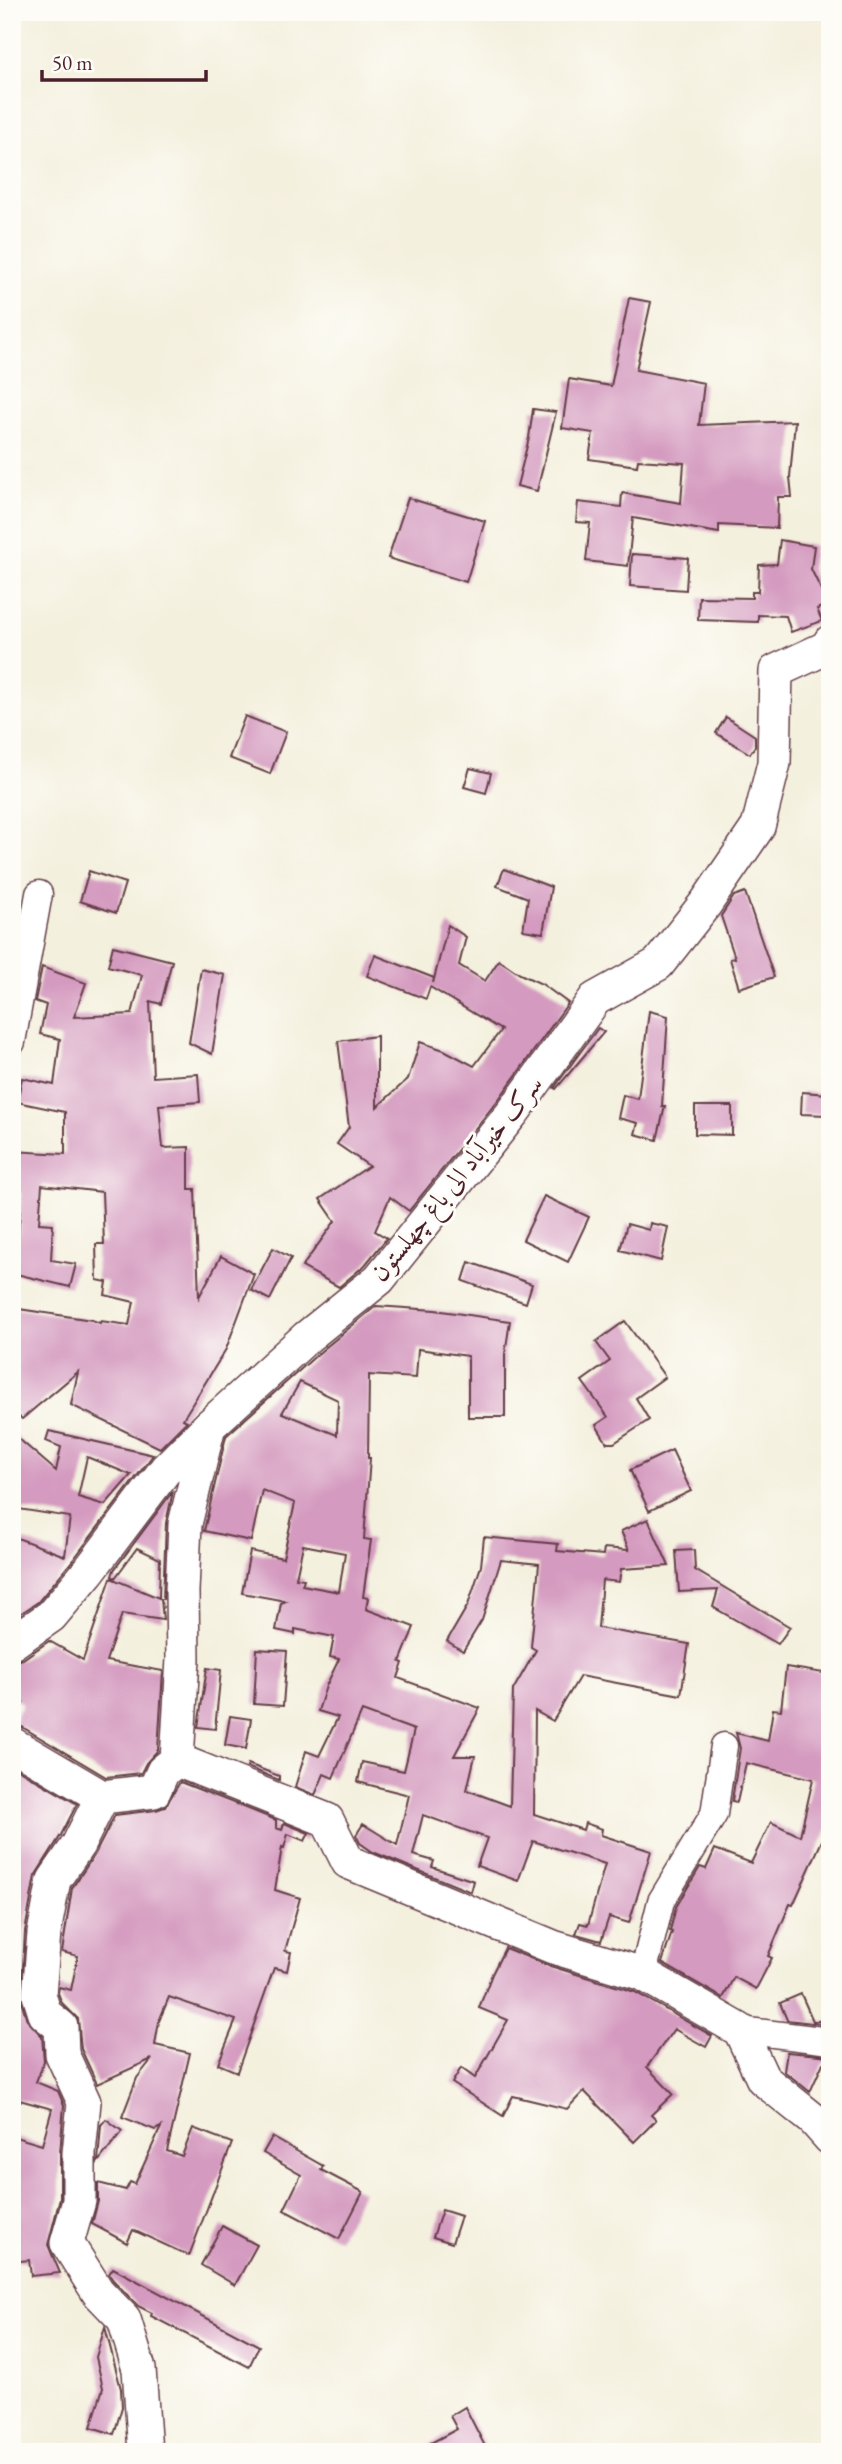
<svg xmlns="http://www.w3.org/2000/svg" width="842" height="2464" viewBox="0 0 842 2464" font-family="'EB Garamond',Amiri,serif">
<rect width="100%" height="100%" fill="#fdfcf7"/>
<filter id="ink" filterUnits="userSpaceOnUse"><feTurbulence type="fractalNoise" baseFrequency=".0143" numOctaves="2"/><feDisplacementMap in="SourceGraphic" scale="14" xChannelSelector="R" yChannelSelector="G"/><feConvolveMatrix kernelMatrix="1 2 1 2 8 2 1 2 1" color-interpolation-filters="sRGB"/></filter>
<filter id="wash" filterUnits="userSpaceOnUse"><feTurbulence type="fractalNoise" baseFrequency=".00686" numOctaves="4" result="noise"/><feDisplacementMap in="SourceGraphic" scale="28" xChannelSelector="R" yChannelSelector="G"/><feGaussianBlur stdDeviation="1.57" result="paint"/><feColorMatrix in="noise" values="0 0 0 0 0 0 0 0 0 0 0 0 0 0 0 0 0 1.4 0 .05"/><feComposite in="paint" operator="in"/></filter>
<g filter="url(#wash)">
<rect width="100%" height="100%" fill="#f4f0de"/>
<g id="blocks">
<g fill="#d49abf" fill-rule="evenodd">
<polygon points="629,298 651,302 636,370 704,383 699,425 795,421 790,477 792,497 778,497 777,528 719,525 719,533 633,518 628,566 586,561 590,523 576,522 578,502 621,507 622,493 681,503 684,463 638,460 637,466 589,459 593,433 562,428 569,379 611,386"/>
<polygon points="533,409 556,412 537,491 517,486 529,438"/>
<polygon points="408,498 485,521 466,582 388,558"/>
<polygon points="780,540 814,546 811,569 828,604 817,609 822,621 791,632 786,616 758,615 758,622 698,620 699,597 752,598 752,592 758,592 759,565 777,564"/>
<polygon points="632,554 688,558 686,590 630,586"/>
<polygon points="245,716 286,732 270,774 229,758"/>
<polygon points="726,717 755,736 755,746 750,754 716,733"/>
<polygon points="470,768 491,773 486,793 464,787"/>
<polygon points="504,869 551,887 543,933 523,930 528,898 497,886"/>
<polygon points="89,871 125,883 116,913 80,901"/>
<polygon points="745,892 774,977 739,988 730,959 735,958 721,916 734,896"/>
<polygon points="448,925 466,937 459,965 485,981 499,960 520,974 542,984 568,1003 499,1099 409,1211 390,1197 375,1231 387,1238 365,1265 339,1287 302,1267 335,1221 320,1199 369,1166 337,1144 349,1127 338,1041 377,1036 377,1107 408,1079 420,1042 444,1050 474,1066 501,1030 430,987 426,999 367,976 375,955 434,978 433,983"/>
<polygon points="113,946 172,961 161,1004 150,1001 153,1077 198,1074 200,1102 159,1105 163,1148 189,1147 189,1189 195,1189 199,1297 221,1256 254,1274 226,1349 183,1419 187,1421 160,1448 71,1405 78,1372 22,1419 12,1411 12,1308 92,1320 100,1323 101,1321 129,1325 134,1302 105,1295 107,1282 97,1280 96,1244 104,1244 102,1192 42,1185 39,1223 53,1224 51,1260 76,1264 70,1287 12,1273 12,1257 15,1240 18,1240 21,1192 14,1193 12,1151 65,1154 65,1112 17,1102 22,1078 54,1085 60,1039 40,1034 46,1005 35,1001 42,967 86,983 74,1017 132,1014 142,975 108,966"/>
<polygon points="201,969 225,975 212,1054 189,1043"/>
<polygon points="649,1011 668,1016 662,1106 665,1106 657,1140 635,1134 638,1123 618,1118 623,1095 638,1099"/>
<polygon points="598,1028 604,1032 556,1089 554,1088"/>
<polygon points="802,1092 828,1094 826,1115 801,1114"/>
<polygon points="695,1106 732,1106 732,1135 695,1134"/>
<polygon points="544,1196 589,1217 568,1262 523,1240"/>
<polygon points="650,1223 668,1227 661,1261 620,1250 627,1224 649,1230"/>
<polygon points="273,1248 291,1258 270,1300 251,1290"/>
<polygon points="469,1262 532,1284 526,1303 463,1281"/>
<path d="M376,1306L435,1310L510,1321L505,1354V1417H468V1356L418,1349L416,1378L369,1375L368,1458H370L364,1539L371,1540L363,1597L368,1598L366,1609L414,1627L400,1662L403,1663L398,1678L480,1708L454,1756H475L467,1790L510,1806L513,1690L536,1650L531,1647L539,1564L501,1560L482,1620L463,1651L447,1641L468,1605L481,1566L484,1537L558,1544L557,1551L603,1555L604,1548L629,1550L621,1531L648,1519L669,1566L621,1569L619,1582L602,1580L598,1628L689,1644L681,1695L580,1676L553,1721L535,1711L534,1814L583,1830L585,1823L602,1829L601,1835L651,1851L629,1923L609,1917L601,1941L576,1934L580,1923L588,1925L605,1864L533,1841L518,1881L477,1866L487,1838L423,1815L413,1855L434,1861L432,1867L474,1881L471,1892L373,1852L360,1843L356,1835L363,1824L397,1845L409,1795L358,1782L362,1762L404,1771L414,1730L362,1711L333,1778L324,1774L315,1795L295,1787L306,1751L319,1756L338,1717L318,1711L326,1686L339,1659L330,1657L334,1637L295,1629V1634L276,1630L281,1603L286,1601L242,1593L250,1551L283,1558L295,1503L262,1490L251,1541L204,1531L226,1436L320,1352ZM300,1382L338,1400L337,1435L282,1413ZM303,1545L345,1553L339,1592L302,1585L304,1579L296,1578Z"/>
<polygon points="625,1321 665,1377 636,1398 649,1420 614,1443 607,1443 596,1425 608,1417 582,1381 610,1361 596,1342"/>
<path d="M49,1431L153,1455L73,1560L38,1602L12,1619V1536L65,1556L70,1517L12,1508V1433L56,1471L61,1447L46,1441ZM87,1457L131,1475L105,1505L78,1497Z"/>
<polygon points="672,1450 691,1491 649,1511 630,1470"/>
<polygon points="173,1491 166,1523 163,1599 161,1599 163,1620 122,1614 106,1661 163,1671 158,1750 146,1763 141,1773 106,1777 22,1727 12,1725 23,1703 12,1698 12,1662 23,1659 49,1641 83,1660 111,1578 159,1598 160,1559 137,1548 115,1578 112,1576 114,1570"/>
<polygon points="694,1550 695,1570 790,1627 778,1644 713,1607 718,1590 679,1592 676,1551"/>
<polygon points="257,1649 287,1651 283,1706 254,1704"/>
<polygon points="786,1667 830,1674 830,1823 793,1905 790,1904 768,1956 772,1958 756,1989 734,1977 723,1998 662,1963 672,1932 670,1931 676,1907 700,1867 706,1869 715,1849 751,1863 771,1822 800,1836 813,1779 746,1763 737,1802 732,1801 740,1748 736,1733 768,1741 773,1709 781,1710"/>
<polygon points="207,1668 221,1670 215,1729 198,1727"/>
<polygon points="230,1716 251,1719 246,1749 225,1745"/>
<polygon points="248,1764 279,1776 279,1780 247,1767"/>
<polygon points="12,1766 77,1804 61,1835 35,1876 25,1931 21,2000 27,2020 42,2036 44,2061 36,2082 58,2091 64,2105 60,2153 60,2198 48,2245 60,2273 31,2276 29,2260 12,2262 12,2136 42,2145 52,2109 12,2098 12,1863 16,1855 12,1850"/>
<polygon points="180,1782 276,1820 276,1828 282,1830 284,1823 309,1833 305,1841 288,1834 284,1848 282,1847 275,1890 300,1898 285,1951 291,1952 287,1971 274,1968 237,2072 218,2064 236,2020 169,1997 159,2021 155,2045 190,2053 167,2151 182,2156 193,2128 232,2143 189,2256 133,2230 127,2243 92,2224 98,2201 98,2183 126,2190 130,2182 135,2184 161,2127 155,2130 122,2117 137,2078 152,2059 97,2084 81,2049 78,2019 62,2003 58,1993 59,1987 71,1990 78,1956 62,1952 72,1888 95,1854 115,1815 156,1810 165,1807"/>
<polygon points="505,1948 547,1965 635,1992 712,2036 706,2047 674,2029 647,2067 673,2094 651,2115 656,2120 634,2142 584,2091 567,2109 513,2096 503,2116 452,2083 461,2068 475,2078 508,2020 479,2008 492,1974"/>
<polygon points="801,1994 813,2021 830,2021 830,2025 787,2020 780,2003"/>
<polygon points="787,2052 830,2056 830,2064 823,2063 810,2092 784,2071"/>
<polygon points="106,2119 122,2131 98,2162 101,2125"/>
<polygon points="272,2137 323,2166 321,2170 363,2192 339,2239 284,2210 301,2175 263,2153"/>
<polygon points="442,2210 461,2216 452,2243 433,2237"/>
<polygon points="222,2226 257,2245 235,2285 201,2265"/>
<polygon points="113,2268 259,2346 249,2367 151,2316 152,2313 138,2306 113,2280 109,2274"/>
<polygon points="105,2327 121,2389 122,2407 114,2434 91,2427 103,2388 96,2357"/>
<polygon points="465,2407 488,2452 414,2452 457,2429 450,2416"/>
</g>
</g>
</g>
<g filter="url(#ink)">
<use href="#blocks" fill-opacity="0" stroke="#643e46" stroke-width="2"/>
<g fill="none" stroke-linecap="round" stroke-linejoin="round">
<g stroke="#643e46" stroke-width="29">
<g id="minor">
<polyline points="12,1042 39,894"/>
<polyline points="643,1974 661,1901 714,1814 724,1746"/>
<polyline points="740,2030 830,2041"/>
</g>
</g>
<g stroke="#643e46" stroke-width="36">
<g id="tertiary">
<polyline points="12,1643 51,1616 88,1572 166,1469 209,1426"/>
<polyline points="12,1744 102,1797"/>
<polyline points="177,1760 327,1820 348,1862 553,1947 643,1974 740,2030 763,2079 814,2120 830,2138"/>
<polyline points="145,2452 139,2369 124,2319 98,2292 67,2243 79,2201 79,2153 84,2102 62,2054 61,2027 45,2014 39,1995 44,1933 54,1880 78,1845 102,1797 154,1791 163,1771 177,1760 183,1659 182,1591 185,1524 209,1426 307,1337 379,1279 514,1111 595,999 658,964 706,903 758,827 774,763 776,671 828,647 830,642"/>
</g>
</g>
<use href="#minor" stroke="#fff" stroke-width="26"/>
<use href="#tertiary" stroke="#fff" stroke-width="33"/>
</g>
</g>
<g text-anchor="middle" stroke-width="6" stroke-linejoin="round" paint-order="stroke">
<g font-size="26" fill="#4a1f2b" stroke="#fdfcf7">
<text transform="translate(456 1178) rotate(-51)" y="9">سرک خیرآباد الی باغ چهلستون</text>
</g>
</g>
<rect width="842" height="2464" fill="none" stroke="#fdfcf7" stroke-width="42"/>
<path d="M42 70v10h164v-10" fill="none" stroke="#4a1f2b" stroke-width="3.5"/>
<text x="52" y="70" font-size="21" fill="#4a1f2b" stroke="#fdfcf7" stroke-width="5" paint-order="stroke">50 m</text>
</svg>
